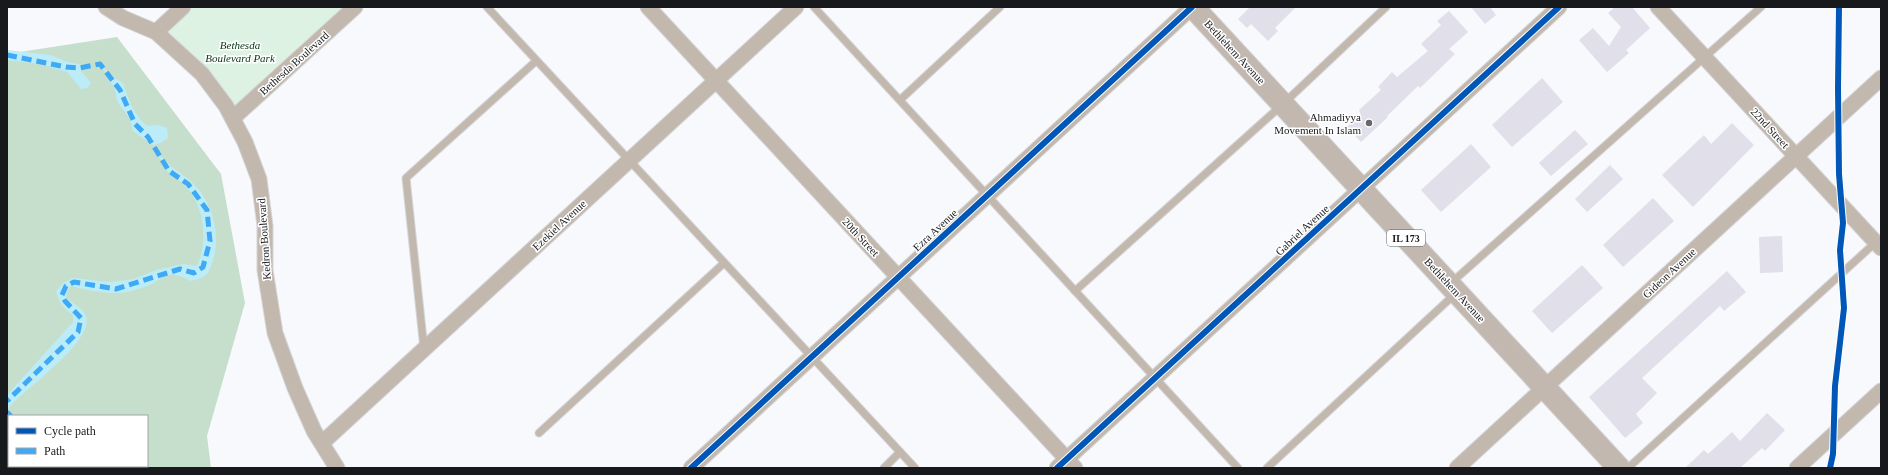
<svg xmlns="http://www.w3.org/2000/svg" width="1888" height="475" viewBox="0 0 1888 475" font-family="'Times New Roman',serif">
<rect width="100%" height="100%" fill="#f8f9fd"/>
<polygon fill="#def2e3" points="183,7 354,7 233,118 156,32"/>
<path fill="#c6dfcc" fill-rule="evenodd" d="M117,37L221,174L245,303L207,436L211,468H7V54ZM9,416H147V466H9Z"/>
<g fill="#bcecf7">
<polygon points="7,50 50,55 68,62 88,66 81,71 91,83 87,88 81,89 67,72 41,64 7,60"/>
<path d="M100,64L112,76L123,83C129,100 133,114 147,126L158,125L167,128L168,138L160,143L153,145L133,131L130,119L117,101L115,89Z"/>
<path d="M158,153C168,166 176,169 188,179C210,196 221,229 214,257C209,273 209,277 191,281C175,273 170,272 155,282C148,287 134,290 126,292C107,295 89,290 71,286L67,291L66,297C71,303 83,308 86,316C94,343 23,389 7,410V395L73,322V315C63,308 59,303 56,291L63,283L73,278L110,282L134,279L156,270L183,264L197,266C208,241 205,206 185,186C171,171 166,176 158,153Z"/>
</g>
<g fill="#e0dfea">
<polygon points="1250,7 1296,7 1275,28 1278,31 1268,41 1251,24 1247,28 1238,19"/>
<polygon points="1471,7 1490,7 1496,15 1485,24"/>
<polygon points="1615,7 1632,7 1650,28 1626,50 1629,53 1607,72 1579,40 1593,28 1609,46 1621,27 1608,13"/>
<polygon points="1449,11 1468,32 1449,49 1455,54 1420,88 1418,86 1387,116 1388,117 1361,142 1347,127 1361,115 1359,110 1381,90 1378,87 1392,72 1397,77 1428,51 1421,44 1441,25 1437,21"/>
<polygon points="1542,78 1563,102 1512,147 1492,125"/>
<polygon points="1732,123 1754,145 1693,207 1662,175 1704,135 1711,144"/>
<polygon points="1575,130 1588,144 1551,176 1539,163"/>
<polygon points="1471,144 1491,167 1441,212 1421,190"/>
<polygon points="1610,165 1623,179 1587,212 1575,199"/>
<polygon points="1653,198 1674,221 1623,267 1603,245"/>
<polygon points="1782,236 1783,272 1760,273 1759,237"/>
<polygon points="1582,265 1603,288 1552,333 1532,311"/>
<polygon points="1727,271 1746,292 1724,311 1720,306 1642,378 1657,393 1636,414 1643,423 1625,438 1589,397"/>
<polygon points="1767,413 1785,430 1765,451 1762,448 1740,468 1685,468 1704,450 1708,454 1732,432 1740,441"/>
</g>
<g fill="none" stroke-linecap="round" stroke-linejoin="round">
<g stroke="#d5d6d8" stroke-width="9">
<g id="lane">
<polyline points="487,7 915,468"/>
<polyline points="814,7 1238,468"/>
<polyline points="900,100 1000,7"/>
<polyline points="1451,283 1761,7"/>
<polyline points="1075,291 1283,104 1386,7"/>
<polyline points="424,349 406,178 536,61"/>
<polyline points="539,433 724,263"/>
<polyline points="884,468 900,452"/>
<polyline points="1267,468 1455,294"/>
<polyline points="1628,468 1876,242"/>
</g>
</g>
<g stroke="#d5d6d8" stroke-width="17">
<g id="street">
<polyline points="106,7 123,18 156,32 202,74 226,106 245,142 259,179 265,226 265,270 275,333 295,388 314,431 337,468"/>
<polyline points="648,7 1075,468"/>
<polyline points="1658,7 1881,248"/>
<polyline points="156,32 183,7"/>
<polyline points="233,118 355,7"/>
<polyline points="322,443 796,7"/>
<polyline points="691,468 1192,7"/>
<polyline points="1057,468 1559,7"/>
<polyline points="1457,468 1881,78"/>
<polyline points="1797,468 1881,391"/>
</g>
</g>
<g stroke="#d5d6d8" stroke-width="24">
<polyline id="primary" points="1193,7 1619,468"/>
</g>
<use href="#lane" stroke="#c2b8ae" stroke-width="7"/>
<use href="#street" stroke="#c2b8ae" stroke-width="15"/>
<use href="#primary" stroke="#c2b8b0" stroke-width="22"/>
<g stroke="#3fa9f5" stroke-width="5" stroke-dasharray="10 5" stroke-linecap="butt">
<polyline points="7,55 66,67 79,68 100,64 120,90 135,124 148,137 169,171 188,184 207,210 210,241 203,267 194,273 180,269 116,289 74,282 66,286 62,295 65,301 81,318 78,332 7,401"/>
<polyline points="7,412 11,416"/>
<polyline points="70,466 72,468"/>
<polyline points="120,466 122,468"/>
<polyline points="31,468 35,466"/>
</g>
<g stroke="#fff" stroke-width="8">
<g id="cycleway">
<polyline points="691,468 1192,7"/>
<polyline points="1057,468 1559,7"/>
<polyline points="1830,468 1833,454 1835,386 1844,308 1840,250 1843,223 1839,174 1838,88 1839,7"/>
</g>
</g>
<use href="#cycleway" stroke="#0057b8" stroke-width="6"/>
</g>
<circle fill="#66676b" stroke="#fff" stroke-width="1.5" cx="1369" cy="123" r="4"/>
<g text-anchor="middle" stroke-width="3" stroke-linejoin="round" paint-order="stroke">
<rect fill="#fff" stroke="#5d5e61" stroke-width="1" x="1387" y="230" width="38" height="16" rx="3"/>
<g font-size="10" font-weight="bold" fill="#18191d">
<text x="1406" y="242">IL 173</text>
</g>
<g font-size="11" font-style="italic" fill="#003411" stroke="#fff">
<text x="240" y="49">Bethesda<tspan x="240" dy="13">Boulevard Park</tspan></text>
</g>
<g font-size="11" fill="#18191d" stroke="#fff">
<text transform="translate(1235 52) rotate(47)" y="4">Bethlehem Avenue</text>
<text transform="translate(294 63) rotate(-42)" y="4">Bethesda Boulevard</text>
<text transform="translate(1770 128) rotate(47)" y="4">22nd Street</text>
<text transform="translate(559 225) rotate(-43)" y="4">Ezekiel Avenue</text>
<text transform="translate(935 230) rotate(-43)" y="4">Ezra Avenue</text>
<text transform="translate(1302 230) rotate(-43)" y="4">Gabriel Avenue</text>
<text transform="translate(861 237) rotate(47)" y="4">20th Street</text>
<text transform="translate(264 239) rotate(-94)" y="4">Kedron Boulevard</text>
<text transform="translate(1669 273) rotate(-43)" y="4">Gideon Avenue</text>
<text transform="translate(1455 290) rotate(47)" y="4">Bethlehem Avenue</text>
</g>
<g font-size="11" fill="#18191d" stroke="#fff" text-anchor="end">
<text x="1361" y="121">Ahmadiyya<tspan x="1361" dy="13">Movement In Islam</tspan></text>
</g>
</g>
<rect width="1888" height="475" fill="none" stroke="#18191d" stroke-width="16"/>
<rect x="8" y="415" width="140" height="52" fill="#ffffff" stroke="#a3a3a5"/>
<rect x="16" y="428" width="20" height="6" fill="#0057b8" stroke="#a3a3a5"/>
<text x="44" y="435" font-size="12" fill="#18191d">Cycle path</text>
<rect x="16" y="448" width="20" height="6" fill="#3fa9f5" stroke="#a3a3a5"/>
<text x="44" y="455" font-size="12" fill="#18191d">Path</text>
</svg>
